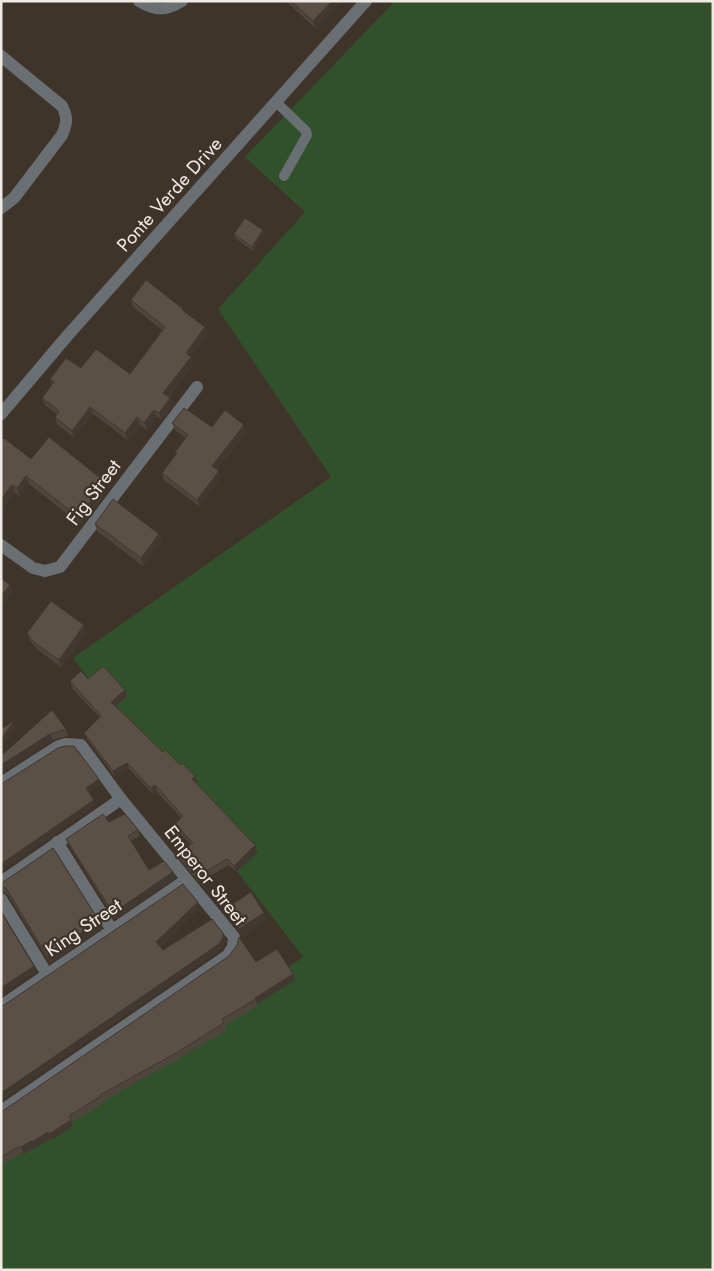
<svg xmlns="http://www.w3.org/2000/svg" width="714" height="1271" viewBox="0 0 714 1271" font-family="Jost,sans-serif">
<rect width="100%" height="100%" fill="#3e342a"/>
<polygon fill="#31512b" points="395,1 713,1 713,1270 1,1270 1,1162 303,957 73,658 331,477 218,309 305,212 245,157"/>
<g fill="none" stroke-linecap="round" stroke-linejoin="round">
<polyline stroke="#696f73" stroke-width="10" points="276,102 306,131 307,135 284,176"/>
<g stroke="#696f73" stroke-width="12">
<path d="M139,1C156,11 166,11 182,1"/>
<path d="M1,56L62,106C68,117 67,124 62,135L14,198L1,208"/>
<polyline points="1,414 68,335 366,1"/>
<polyline points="1,545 33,568 45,571 60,567 197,387"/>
<polyline points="1,783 57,747 66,744 81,745 121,799 234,937 233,947 227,956 1,1111"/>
<polyline points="57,842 112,930"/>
<polyline points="1,882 121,799"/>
<polyline points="1,899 47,974"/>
<polyline points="1,1006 186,880"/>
</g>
</g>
<g fill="#4e453c">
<polygon points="286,1 341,1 316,29"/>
<polygon points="234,234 265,234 253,251 235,238"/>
<polygon points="131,300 184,312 205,327 208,334 191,357 193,364 169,397 170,398 173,405 162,420 157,417 147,430 140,425 128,440 93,414 74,438 57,424 55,417 57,414 45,405 42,398 52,384 50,379 81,368 130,374 162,330 133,307"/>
<polygon points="172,423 212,427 247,432 217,469 221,478 199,506 164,480 162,473 176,454 175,452 186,438 175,430"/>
<polygon points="1,441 31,459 104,481 107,489 102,495 103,497 84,521 83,520 80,524 29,484 20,496 15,493 2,509 1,509"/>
<polygon points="95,524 159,534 162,541 143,566 97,531"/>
<polygon points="27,633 87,633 61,667 38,650 30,641"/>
<polygon points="88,679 125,690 127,696 116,706 163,752 195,776 197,782 196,783 258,852 236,872 229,865 199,882 180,859 178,852 191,845 177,830 175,824 181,818 157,792 154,795 129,769 115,777 87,739 84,733 100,718 72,688 70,681"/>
<polygon points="52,710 66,729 68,736 53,740 1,773"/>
<polygon points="109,822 138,830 140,836 131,841 149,870 173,872 175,878 115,919 69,845 66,839"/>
<polygon points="1,882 101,928 50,963 8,895 1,891"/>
<polygon points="225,909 267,920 242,937 240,932 228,916"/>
<polygon points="256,962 295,980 257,1004 258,1006 225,1025 227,1030 178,1059 103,1101 104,1103 72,1122 73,1126 51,1140 50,1139 34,1149 34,1147 24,1154 23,1152 4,1164 1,1159 1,1112"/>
</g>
<g fill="#403831">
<polygon points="332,1 341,1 316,29 313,21"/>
<polygon points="263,230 265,234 253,251 252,247"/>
<polygon points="205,327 208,334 191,357 193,364 166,400 163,393 186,353"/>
<polygon points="170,398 173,405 162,420 159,413"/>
<polygon points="90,407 93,414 74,438 72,431"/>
<polygon points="154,410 157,417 147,430 144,423"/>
<polygon points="137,417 140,425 128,440 125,433"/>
<polygon points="244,425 247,432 214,473 212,466"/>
<polygon points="219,471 221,478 199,506 197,500"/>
<polygon points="26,476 29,484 20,496 17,488"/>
<polygon points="104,481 107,489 102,495 103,497 84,521 82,513"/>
<polygon points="12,485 15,493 2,509 1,506 1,499"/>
<polygon points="80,512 83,520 80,524 77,516"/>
<polygon points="159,534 162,541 143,566 141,558"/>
<polygon points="10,585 13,593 1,608 1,596"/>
<polygon points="84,625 87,633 61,667 59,660"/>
<polygon points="125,690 127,696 114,708 111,702"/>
<polygon points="14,721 16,728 1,748 1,739"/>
<polygon points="50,734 53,740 1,773 1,765"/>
<polygon points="127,763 129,769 115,777 113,771"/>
<polygon points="195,776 197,782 194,785 192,779"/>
<polygon points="99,779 101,786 88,794 86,788"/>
<polygon points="155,785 157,792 154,795 151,788"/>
<polygon points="94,800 96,806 1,872 1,864"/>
<polygon points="255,845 258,852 236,872 234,866"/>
<polygon points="173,872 175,878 115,919 113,913"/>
<polygon points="198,902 200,908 159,949 156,942"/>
<polygon points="264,913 267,920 242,937 239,929"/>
<polygon points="99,921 101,928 50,963 47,956"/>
<polygon points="223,933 226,940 225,944 221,950 1,1101 1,1093"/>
<polygon points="34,966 36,972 1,996 1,988"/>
<polygon points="293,974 295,980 257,1004 255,998"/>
<polygon points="71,1120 73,1126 51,1140 49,1134"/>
<polygon points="48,1132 50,1139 34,1149 32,1142"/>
<polygon points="31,1141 34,1147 24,1154 21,1147"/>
</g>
<g fill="#5b5046" stroke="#403831">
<polygon points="291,1 332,1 313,21"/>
<polygon points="245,218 263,230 252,247 234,234"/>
<polygon points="146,280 183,309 182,310 205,327 186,353 191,357 163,393 170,398 159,413 154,410 144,423 137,417 125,433 90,407 72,431 55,417 59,411 42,398 54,382 50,379 66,358 81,368 96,349 130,374 165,327 131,300"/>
<polygon points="184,408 212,427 225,410 244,425 212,466 219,471 197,500 162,473 177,453 175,452 188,435 172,423"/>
<polygon points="49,437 104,481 99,488 100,489 82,513 80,512 77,516 26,476 17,488 12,485 1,499 1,441 4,438 31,459"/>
<polygon points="113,499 159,534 141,558 95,524"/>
<polygon points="1,578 10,585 1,596"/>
<polygon points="51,601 84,625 59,660 35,643 27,633"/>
<polygon points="103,666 125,690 111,702 163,752 165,750 180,765 182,763 195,776 192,779 255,845 234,866 227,859 197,876 178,852 193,843 175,824 183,816 155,785 151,788 127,763 113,771 84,733 101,716 70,681 81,671 88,679"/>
<polygon points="52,710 66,729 50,734 1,765 1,756"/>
<polygon points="14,721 1,739 1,729"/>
<polygon points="65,746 74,746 99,779 86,788 94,800 1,864 1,783 3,783 58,748"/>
<polygon points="103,814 109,822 125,814 138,830 128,836 149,870 164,861 173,872 113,913 66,839"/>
<polygon points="53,848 99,921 47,956 6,888 1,886 1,882 3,882"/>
<polygon points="183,884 198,902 156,942 163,950 212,919 223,933 223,938 219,944 1,1093 1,1007"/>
<polygon points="251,892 264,913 239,929 238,924 225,909"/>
<polygon points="1,912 34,966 1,988"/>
<polygon points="239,937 256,962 277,949 293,974 255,998 256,999 222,1019 224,1023 176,1053 100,1095 101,1096 69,1116 71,1120 49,1134 48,1132 32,1142 31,1141 21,1147 20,1146 1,1157 1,1112 229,956 237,945"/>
</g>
<g text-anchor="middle" stroke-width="4.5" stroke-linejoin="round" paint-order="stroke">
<g font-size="19" fill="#f0eae4" stroke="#3e342a">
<text transform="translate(169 194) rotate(-48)" y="7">Ponte Verde Drive</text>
<text transform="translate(93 492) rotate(-53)" y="7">Fig Street</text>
<text transform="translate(206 875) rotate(52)" y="7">Emperor Street</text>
<text transform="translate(83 927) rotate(-34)" y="7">King Street</text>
</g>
</g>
<rect width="714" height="1271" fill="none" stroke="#f0eae4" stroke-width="5"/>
</svg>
